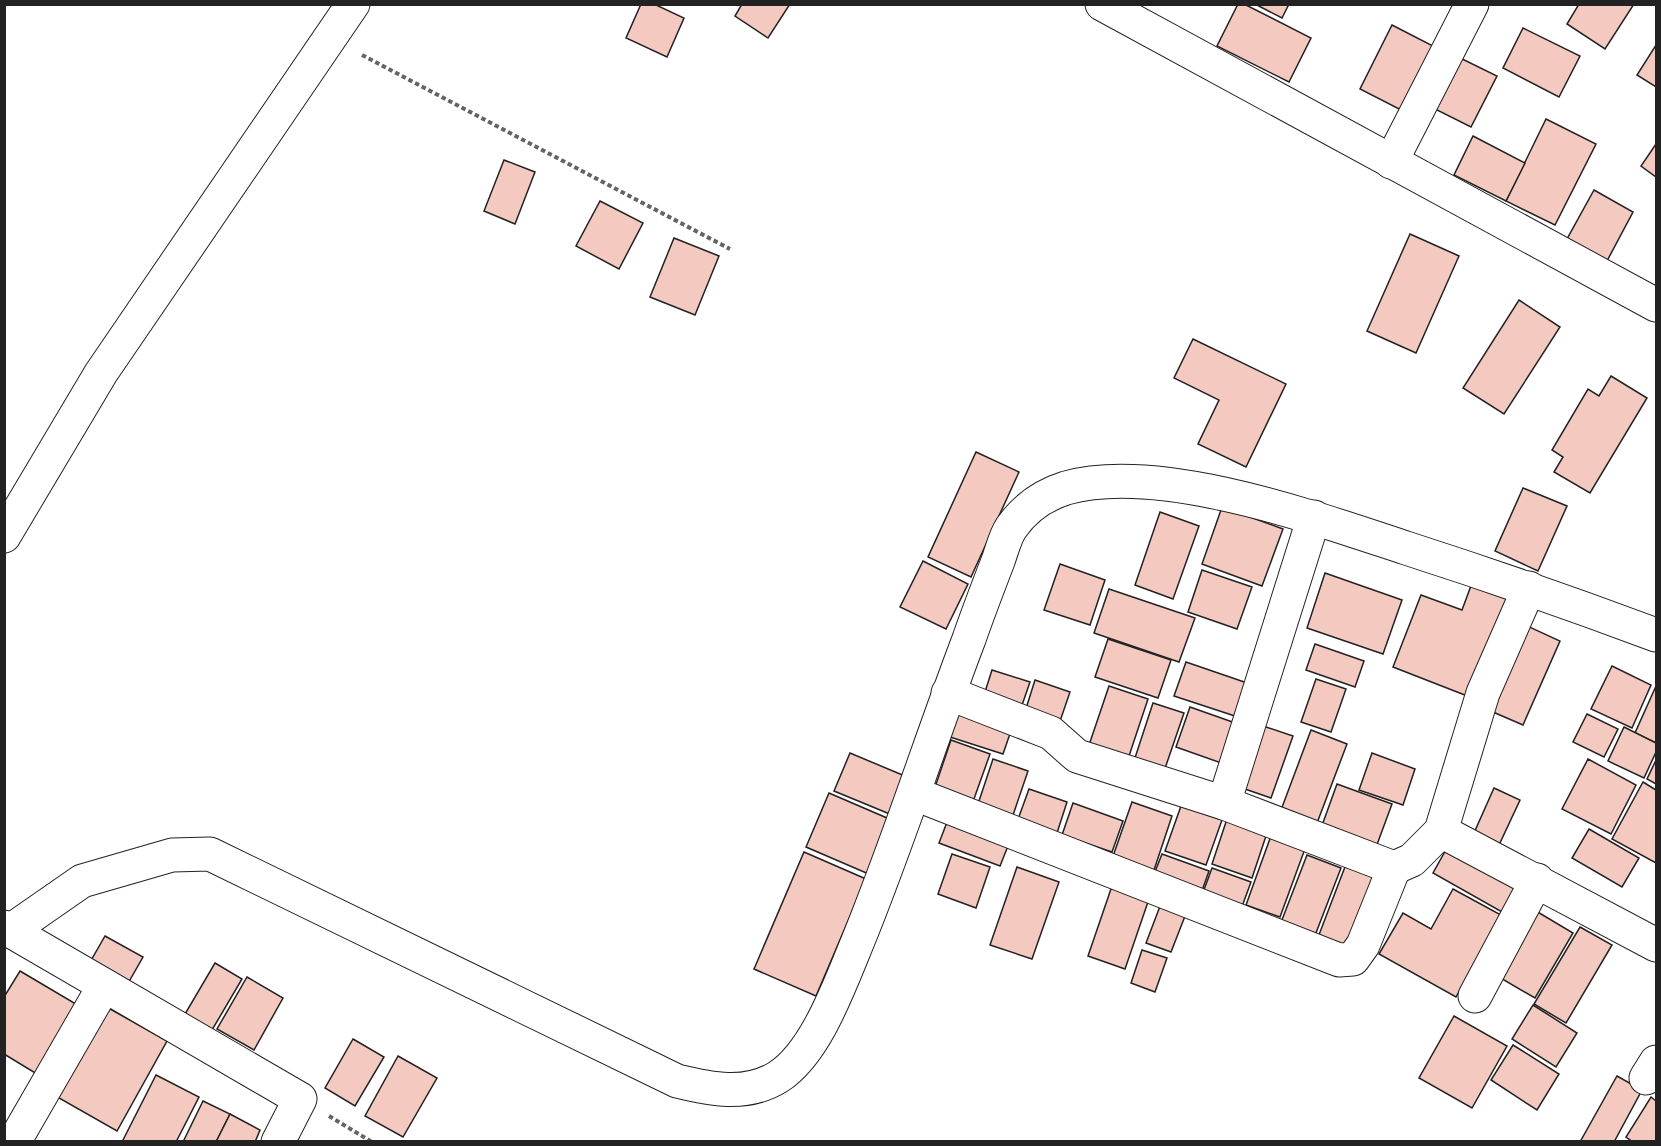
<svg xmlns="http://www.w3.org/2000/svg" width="1661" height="1146" viewBox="0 0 1661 1146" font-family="Overpass,sans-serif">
<rect width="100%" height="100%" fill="#fff"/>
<g fill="#f3c9c0" stroke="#222" stroke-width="1.5">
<polygon points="641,4 654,4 684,18 667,57 626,38"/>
<polygon points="742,4 790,4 768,38 735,16"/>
<polygon points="1238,4 1244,4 1311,38 1289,82 1217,46"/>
<polygon points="1255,4 1289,4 1282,18"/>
<polygon points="1579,4 1634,4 1605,49 1567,24"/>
<polygon points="1392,25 1433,46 1401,110 1360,89"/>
<polygon points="1523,28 1580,56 1559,97 1503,68"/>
<polygon points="1656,45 1656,87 1637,75"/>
<polygon points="1450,53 1497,76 1471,127 1425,104"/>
<polygon points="1546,119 1596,144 1555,225 1506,201"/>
<polygon points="1473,136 1525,163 1506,201 1454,175"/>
<polygon points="1656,144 1656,177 1641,166"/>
<polygon points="504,160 535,172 515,224 484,211"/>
<polygon points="1594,190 1633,212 1607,261 1567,239"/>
<polygon points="600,201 643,223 619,269 576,246"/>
<polygon points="1410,234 1459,256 1416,353 1367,331"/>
<polygon points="674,238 719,256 695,315 650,297"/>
<polygon points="1519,300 1560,327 1504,414 1463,388"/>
<polygon points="1193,339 1286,384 1246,467 1198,444 1219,400 1174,378"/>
<polygon points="1611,376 1647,398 1590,493 1554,472 1563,457 1552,450 1588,389 1599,396"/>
<polygon points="976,452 1019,472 971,577 928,557"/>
<polygon points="1523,488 1567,506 1538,571 1495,551"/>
<polygon points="1222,507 1283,529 1262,586 1202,564"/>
<polygon points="1160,512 1199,526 1173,599 1135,585"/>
<polygon points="923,561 968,584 946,629 900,607"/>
<polygon points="1060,564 1105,580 1090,625 1044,610"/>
<polygon points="1202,570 1252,587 1237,629 1188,612"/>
<polygon points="1325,573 1402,600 1383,654 1307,628"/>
<polygon points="1472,583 1514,599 1475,699 1393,667 1421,595 1462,610"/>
<polygon points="1109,589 1195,618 1179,662 1094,633"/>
<polygon points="1523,624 1560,641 1523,725 1486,709"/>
<polygon points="1108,639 1171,660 1158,698 1095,677"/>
<polygon points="1315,644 1364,661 1355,687 1306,670"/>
<polygon points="1186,662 1253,685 1241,718 1174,696"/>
<polygon points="1612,666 1651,685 1632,728 1591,709"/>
<polygon points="992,670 1030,682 1021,708 984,695"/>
<polygon points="1316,679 1346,689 1331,732 1301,722"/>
<polygon points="1035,680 1070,692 1058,727 1024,715"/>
<polygon points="1109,686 1148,699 1125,768 1086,754"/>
<polygon points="1656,686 1656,743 1635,733"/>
<polygon points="1153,703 1184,713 1161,780 1131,770"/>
<polygon points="1190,707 1241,725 1227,765 1176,747"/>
<polygon points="960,708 1013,725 1003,754 950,737"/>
<polygon points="1587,714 1618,729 1604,757 1573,742"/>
<polygon points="1263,726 1293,736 1271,798 1242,788"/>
<polygon points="1624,727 1656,743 1656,752 1644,778 1608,761"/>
<polygon points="1311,730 1347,744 1317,823 1281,810"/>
<polygon points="951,740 990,754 970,810 932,796"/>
<polygon points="850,753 912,779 897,817 834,791"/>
<polygon points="1372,753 1415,769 1403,805 1359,790"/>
<polygon points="993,759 1028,771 1011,821 976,810"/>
<polygon points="1588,759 1636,785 1611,834 1562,809"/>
<polygon points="1656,760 1656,784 1647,779"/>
<polygon points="1643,782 1656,790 1656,863 1612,839"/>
<polygon points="1337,784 1392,804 1375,850 1320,831"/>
<polygon points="1494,788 1520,800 1499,845 1474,833"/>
<polygon points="1029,789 1067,802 1056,836 1017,822"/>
<polygon points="829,793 894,821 871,875 806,847"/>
<polygon points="1132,802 1172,816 1153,873 1112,859"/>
<polygon points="1073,803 1123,821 1112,852 1062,835"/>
<polygon points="1181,806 1222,820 1206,865 1165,851"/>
<polygon points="1229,813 1269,827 1252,878 1212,864"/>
<polygon points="949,817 1010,841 1000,866 939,843"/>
<polygon points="1589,829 1639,858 1622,887 1572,858"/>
<polygon points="1272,833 1306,846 1280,917 1246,905"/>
<polygon points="1452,839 1521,877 1502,912 1433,873"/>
<polygon points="804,852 866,879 816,996 754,969"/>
<polygon points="952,854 990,867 976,908 938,894"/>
<polygon points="1162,854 1209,871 1199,899 1151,882"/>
<polygon points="1307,855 1341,868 1314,938 1280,925"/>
<polygon points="1348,859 1383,873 1352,954 1317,940"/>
<polygon points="1017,867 1059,882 1032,959 990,945"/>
<polygon points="1212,868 1251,882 1240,912 1201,898"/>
<polygon points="1112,886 1149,899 1125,969 1088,956"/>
<polygon points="1453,889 1501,915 1456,997 1379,954 1403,913 1431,929"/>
<polygon points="1162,901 1187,911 1171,952 1146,943"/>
<polygon points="1531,908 1573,933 1535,998 1492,973"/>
<polygon points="1580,927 1612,945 1566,1023 1534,1004"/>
<polygon points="105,936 143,957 123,992 85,971"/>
<polygon points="1142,950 1167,958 1155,992 1131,983"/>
<polygon points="215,963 242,979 212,1030 185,1014"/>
<polygon points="20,971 86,1010 45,1079 4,1054 4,997"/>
<polygon points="247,977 283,998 254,1050 217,1029"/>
<polygon points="103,1005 167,1041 117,1131 52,1094"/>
<polygon points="1533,1005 1577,1033 1556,1067 1512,1039"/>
<polygon points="1454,1016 1507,1046 1472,1108 1419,1078"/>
<polygon points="353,1039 384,1057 355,1106 325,1088"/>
<polygon points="1513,1045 1559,1074 1537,1110 1491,1080"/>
<polygon points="398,1056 437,1078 403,1137 365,1116"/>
<polygon points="156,1075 199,1097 176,1142 122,1142"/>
<polygon points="1617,1076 1642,1090 1614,1142 1580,1142"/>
<polygon points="1651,1097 1656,1101 1656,1142 1633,1142 1626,1137"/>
<polygon points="203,1101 230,1114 216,1142 183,1142"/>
<polygon points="230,1114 260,1130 255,1142 216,1142"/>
</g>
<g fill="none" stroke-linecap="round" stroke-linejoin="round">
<g stroke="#222" stroke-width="35">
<g id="minor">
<polyline points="1102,4 1656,305"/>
<polyline points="1391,162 1472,4"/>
<polyline points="4,536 101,373 353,4"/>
<polyline points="948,693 1051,733 1077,756 1224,803 1394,868 1412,860 1441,831 1483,693 1529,588"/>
<polyline points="915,794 1339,960 1353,959 1363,945 1394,868"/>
<polyline points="1224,803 1314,517"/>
<polyline points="1441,831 1656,945"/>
<polyline points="4,927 300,1099 278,1142"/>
<path d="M10,931L82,881L172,855L210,854L677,1081C710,1089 746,1097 778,1077C814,1054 837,992 853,953C896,850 929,744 969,639C978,613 988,587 998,561C1002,550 1005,537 1011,528C1024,509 1044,495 1066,488C1159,462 1315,518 1406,548C1490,575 1573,604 1656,635"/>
<polyline points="1475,996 1537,880"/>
<polyline points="1646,1078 1656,1062"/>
<polyline points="14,1142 104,986"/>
</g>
</g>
<g stroke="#646464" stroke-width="4" stroke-dasharray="4.5 3" stroke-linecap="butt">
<polyline points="362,55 730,249"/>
<polyline points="329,1116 372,1142"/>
</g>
<use href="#minor" stroke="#fff" stroke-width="33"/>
</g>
<rect width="1661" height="1146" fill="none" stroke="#222222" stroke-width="12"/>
</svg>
